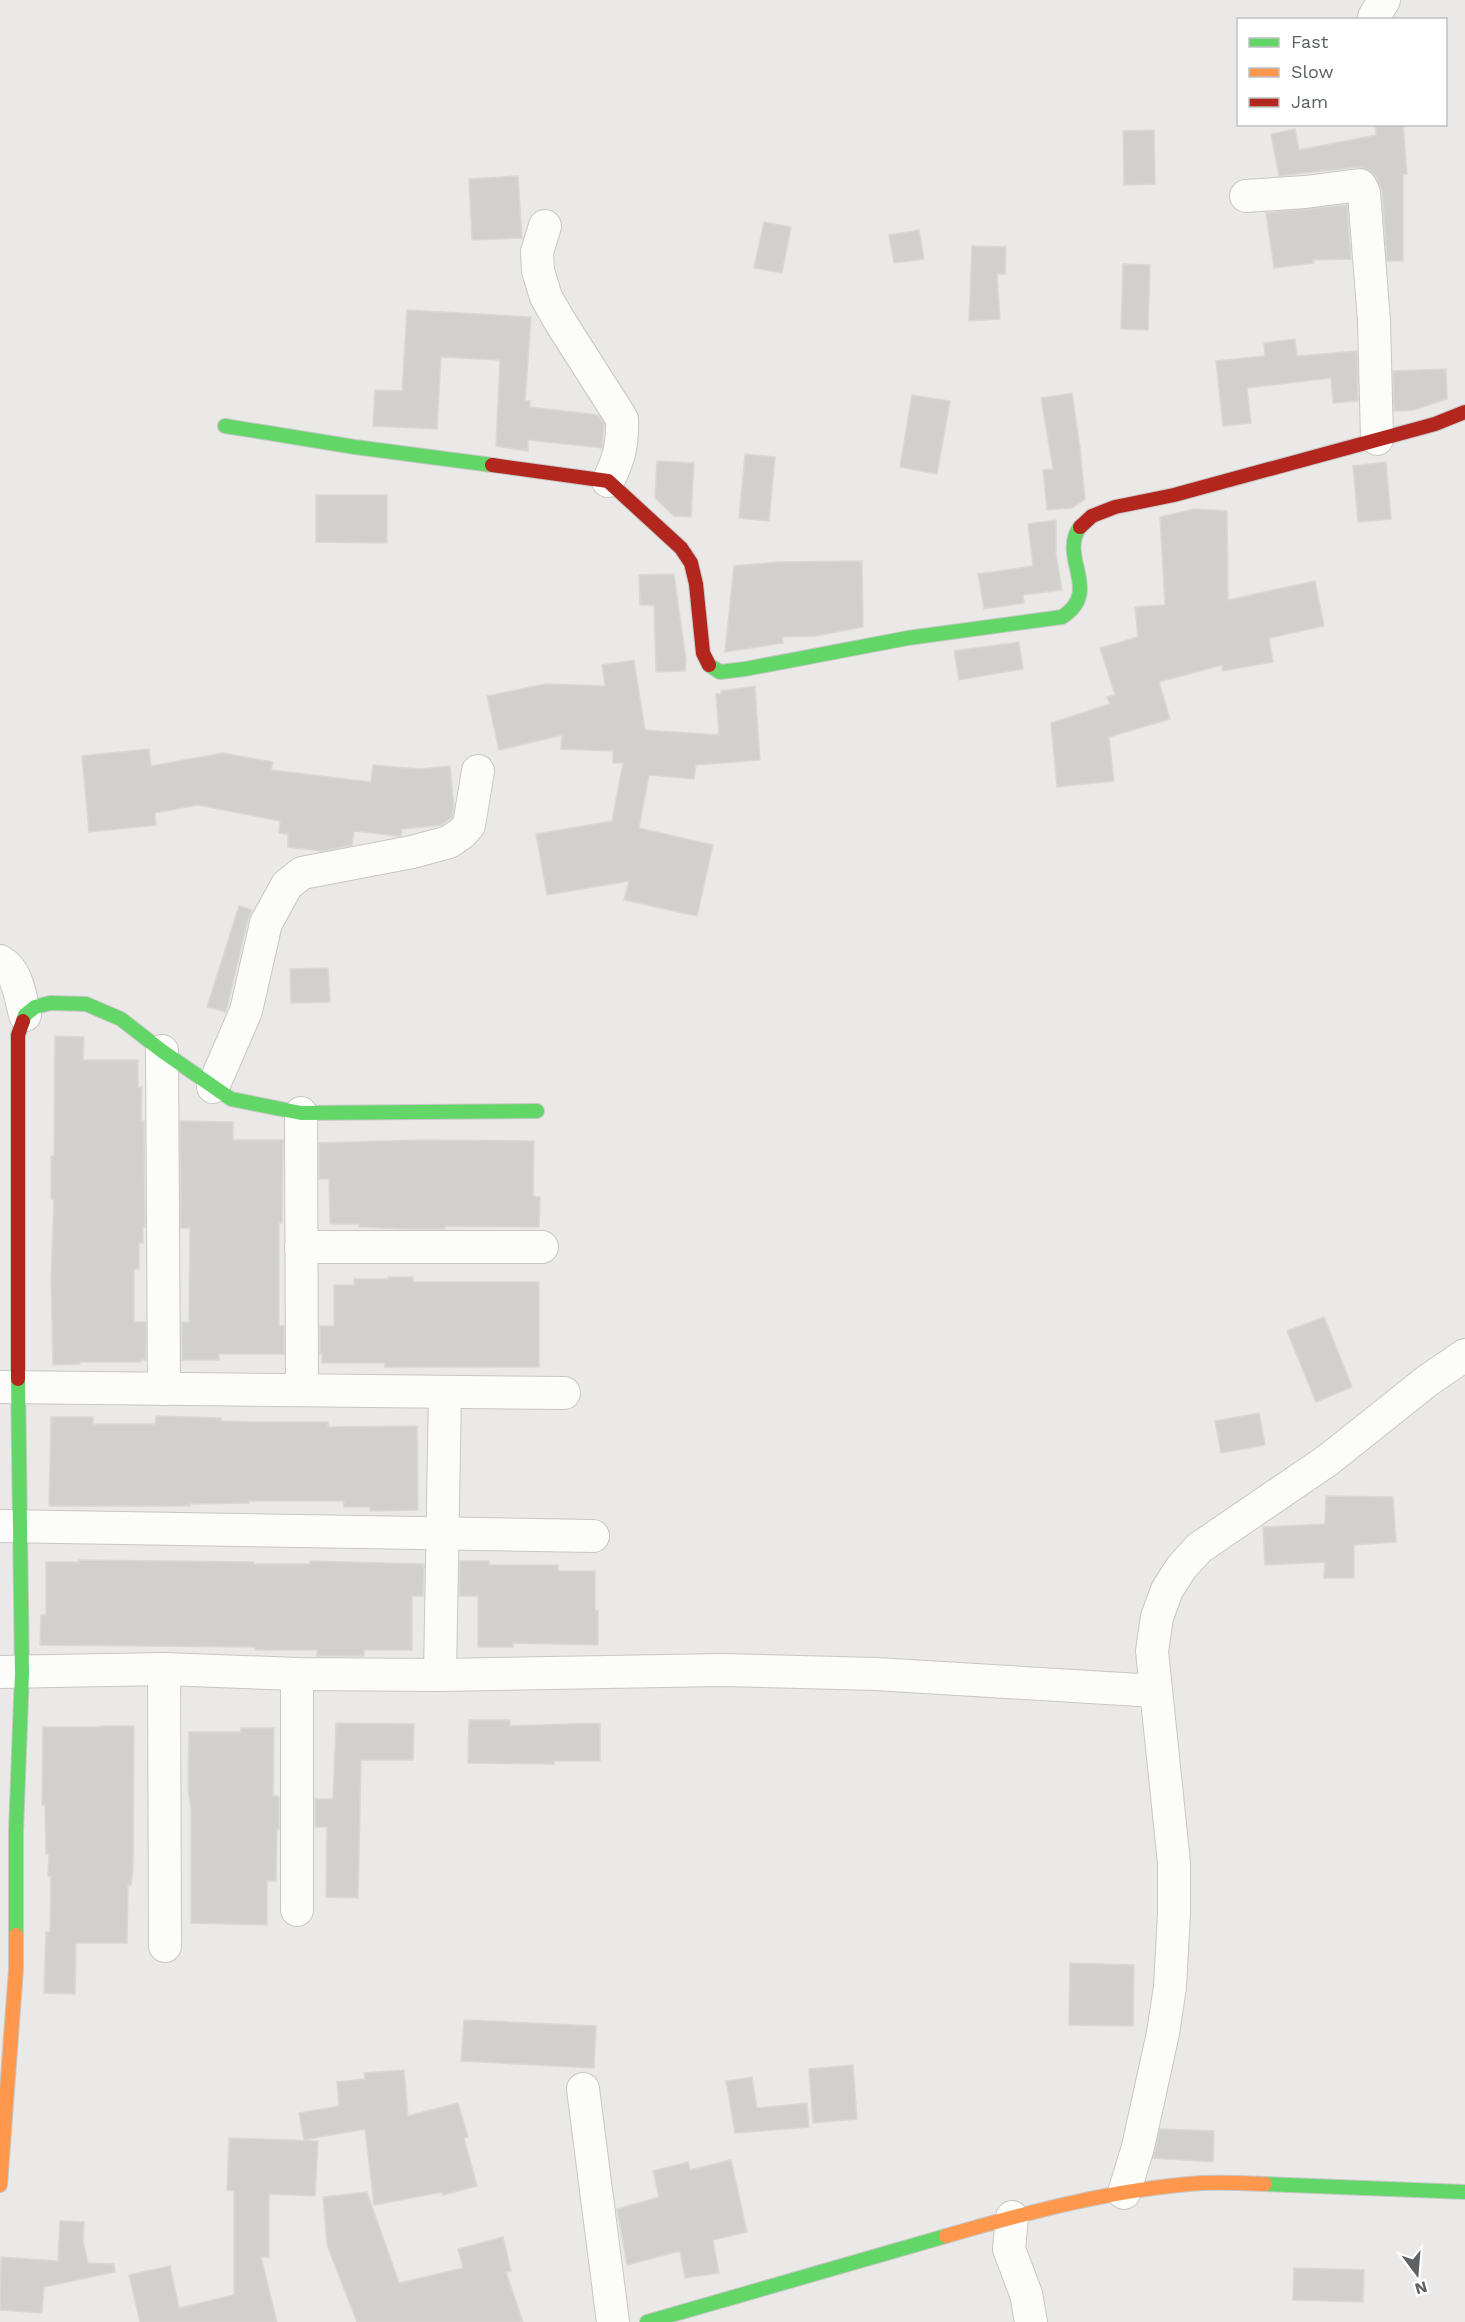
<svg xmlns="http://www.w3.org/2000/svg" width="1465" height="2322" viewBox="0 0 1465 2322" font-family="'Work Sans',sans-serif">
<rect width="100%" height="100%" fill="#ebe9e7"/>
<g fill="#d2d0cf" stroke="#dad8d6" stroke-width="1.5">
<polygon points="1375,124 1403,124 1407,174 1403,174 1403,261 1387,261 1382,191 1376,177 1369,170 1358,167 1279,176 1271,134 1295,129 1299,150 1376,135"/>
<polygon points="1154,130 1155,184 1124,185 1123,131"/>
<polygon points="518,176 522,238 472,240 469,179"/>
<polygon points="1347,205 1351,259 1313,260 1314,263 1274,268 1266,213"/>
<polygon points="764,222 791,227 782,273 754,268"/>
<polygon points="919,230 924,259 894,263 889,235"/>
<polygon points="972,246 1006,247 1005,274 997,274 1000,319 969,321"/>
<polygon points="1123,264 1150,265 1148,330 1121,329"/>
<polygon points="407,310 531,317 525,401 530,401 530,407 598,415 604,424 602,448 528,440 528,451 496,446 500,360 441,357 437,429 373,426 375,390 402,391"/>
<polygon points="1295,339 1297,356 1357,351 1358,401 1333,403 1331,378 1247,388 1251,423 1223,426 1216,361 1265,356 1264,343"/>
<polygon points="1446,369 1447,399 1414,410 1394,411 1393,371"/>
<polygon points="1072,393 1080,448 1085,499 1072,508 1047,510 1043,470 1053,469 1041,398"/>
<polygon points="912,395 950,401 937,474 900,467"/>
<polygon points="745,454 775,457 769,521 739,518"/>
<polygon points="657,461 694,463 691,517 674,516 655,498"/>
<polygon points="1386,462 1391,519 1358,522 1353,466"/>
<polygon points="316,495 387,495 387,543 316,542"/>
<polygon points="1194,509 1227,511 1228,600 1315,581 1324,626 1269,638 1273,662 1223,671 1222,665 1159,682 1170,719 1109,737 1114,781 1057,787 1051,723 1110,704 1107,697 1115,695 1100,648 1138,637 1135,607 1165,605 1160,517"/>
<polygon points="1056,520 1056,554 1062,590 1023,595 1024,603 984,609 978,574 1033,566 1028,524"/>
<polygon points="862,561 863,627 816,636 782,637 783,643 725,652 734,566 778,562"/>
<polygon points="674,574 686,660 685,671 656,672 654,605 640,605 639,575"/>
<polygon points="1019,642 1023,669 959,680 954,651"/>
<polygon points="634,660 645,730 719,735 716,694 721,694 721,691 755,686 760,760 696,765 694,779 649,775 639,828 713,845 697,916 624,900 629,881 547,895 536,834 612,821 623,763 613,763 613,751 561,749 562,735 499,750 487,696 545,684 605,686 602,665"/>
<polygon points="149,749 151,766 223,753 273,762 271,770 371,782 373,765 419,769 450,766 454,808 452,817 442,825 402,829 401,836 398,836 354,831 352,845 322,851 288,847 288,834 279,833 280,821 198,805 155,813 156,825 89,832 82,756"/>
<polygon points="239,906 252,910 248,919 226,1012 207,1007"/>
<polygon points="328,968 330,1002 291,1003 290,969"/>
<polygon points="55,1036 84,1037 83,1060 138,1060 138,1087 142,1087 141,1121 144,1121 145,1227 143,1227 143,1243 139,1243 139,1269 134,1269 134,1322 146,1322 146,1360 141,1360 141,1362 80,1362 80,1364 53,1365 51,1279 54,1200 51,1199 51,1156 54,1156"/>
<polygon points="180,1121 233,1122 233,1140 283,1140 282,1223 279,1223 279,1326 284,1326 284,1354 219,1354 219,1360 182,1360 182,1322 189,1322 190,1228 181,1228"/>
<polygon points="422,1140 534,1141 533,1196 540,1197 539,1227 445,1226 445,1229 404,1229 359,1227 359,1224 330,1224 329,1179 319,1179 319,1143"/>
<polygon points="388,1277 413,1277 413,1282 539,1282 539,1367 385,1367 385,1363 322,1363 322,1354 320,1354 320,1326 334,1326 334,1285 354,1285 354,1279 388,1279"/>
<polygon points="1324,1317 1352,1387 1316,1402 1287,1331"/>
<polygon points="1259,1413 1265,1445 1221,1453 1215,1421"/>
<polygon points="156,1416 221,1418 221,1421 249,1422 328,1422 328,1427 417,1426 418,1510 370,1511 370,1507 344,1507 344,1501 249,1501 249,1503 190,1504 190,1506 49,1506 51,1417 93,1417 93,1424 155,1424"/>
<polygon points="1326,1496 1393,1497 1396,1542 1354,1545 1354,1578 1324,1578 1325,1562 1265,1565 1263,1527 1325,1524"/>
<polygon points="79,1560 254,1562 254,1564 310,1564 310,1561 424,1564 423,1596 412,1596 412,1650 364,1650 364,1656 317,1656 317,1650 255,1650 255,1647 40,1645 41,1615 46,1615 46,1562 79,1562"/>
<polygon points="460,1561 489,1561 489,1565 558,1565 558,1571 595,1571 595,1610 598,1611 598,1645 513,1643 513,1647 478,1647 478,1596 459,1596"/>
<polygon points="469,1720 510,1720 510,1726 600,1723 600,1761 554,1761 554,1764 468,1763"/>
<polygon points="336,1723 414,1724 413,1760 361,1760 358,1898 326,1897 327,1827 315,1827 315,1799 333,1799"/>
<polygon points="100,1726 134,1726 133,1869 131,1885 128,1885 127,1943 76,1943 75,1994 44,1993 46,1932 50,1932 51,1876 48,1876 49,1854 46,1854 45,1805 42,1805 43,1727 100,1727"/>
<polygon points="241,1728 274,1728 273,1796 278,1796 279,1798 279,1829 277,1829 276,1881 267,1881 267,1925 191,1923 191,1808 188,1790 189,1732 241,1732"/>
<polygon points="1070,1963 1134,1965 1133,2026 1069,2025"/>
<polygon points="464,2020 596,2026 594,2068 461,2061"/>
<polygon points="853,2065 857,2119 813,2123 809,2069"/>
<polygon points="404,2070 408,2116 458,2103 468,2137 464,2138 477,2186 443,2195 442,2192 374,2205 365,2129 304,2140 299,2113 339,2106 337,2082 365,2079 364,2073"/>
<polygon points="752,2077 757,2108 807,2103 809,2127 735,2133 726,2081"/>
<polygon points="1160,2129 1214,2131 1213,2162 1153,2158"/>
<polygon points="229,2138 318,2141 315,2196 269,2194 269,2257 261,2257 277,2322 140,2322 129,2275 170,2266 179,2308 234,2295 234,2191 227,2190"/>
<polygon points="731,2160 747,2232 713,2240 719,2273 685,2278 680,2251 627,2265 617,2209 659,2197 653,2171 688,2162 690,2170"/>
<polygon points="367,2192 399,2283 463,2268 458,2249 503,2237 511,2271 506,2272 523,2322 357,2322 327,2245 323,2197"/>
<polygon points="60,2221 84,2222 83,2241 88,2263 114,2264 115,2272 44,2287 42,2313 0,2310 1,2257 58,2261"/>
<polygon points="1294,2268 1364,2270 1363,2302 1293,2300"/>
</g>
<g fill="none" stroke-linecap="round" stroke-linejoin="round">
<g stroke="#c8c7c6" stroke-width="34">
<g id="street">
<polyline points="1374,17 1384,0"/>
<polyline points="1246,196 1305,192 1360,185 1364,193 1374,321 1377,439"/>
<path d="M545,226L537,252L538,271L546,297L559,320L622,419C623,443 619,460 608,481"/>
<path d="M0,961C18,971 20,996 25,1015"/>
<polyline points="162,1051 164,1389"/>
<polyline points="213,1087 246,1011 266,923 287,885 302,873 412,852 449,842 462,833 469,825 478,771"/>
<polyline points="301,1113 302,1390"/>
<polyline points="301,1247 542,1247"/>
<polyline points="0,1387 564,1393"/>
<polyline points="0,1526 593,1536"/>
<polyline points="164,1669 165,1946"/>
<polyline points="0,1672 164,1669 297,1674 440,1675 721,1670 876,1674 1156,1691"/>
<polyline points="297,1674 297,1910"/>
<polyline points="440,1675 445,1392"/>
<polyline points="583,2089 613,2322"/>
<polyline points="1124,2193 1138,2147 1163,2033 1170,1987 1174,1913 1174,1863 1152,1651 1157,1617 1167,1590 1181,1568 1199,1548 1328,1460 1427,1381 1465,1355"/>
<polyline points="1012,2217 1009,2249 1026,2294 1031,2322"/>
</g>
</g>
<g stroke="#c7c7c7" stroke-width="16">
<g id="fast">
<polyline points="225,426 355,447 492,465"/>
<path d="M709,665L720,672L745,669L908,638L1062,617C1103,591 1058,557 1080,527"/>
<polyline points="23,1021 25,1015 35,1007 50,1003 86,1004 121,1019 162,1051 231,1099 301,1113 537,1111"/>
<polyline points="16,1935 16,1831 22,1673 18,1379"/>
<polyline points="1265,2184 1465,2192"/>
<polyline points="647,2322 946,2236"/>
</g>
</g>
<g stroke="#c7c7c7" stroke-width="16">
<g id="slow">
<polyline points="0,2185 16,1969 16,1935"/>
<path d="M946,2236C1029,2212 1115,2189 1201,2183C1222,2182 1243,2183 1265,2184"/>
</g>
</g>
<g stroke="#c7c7c7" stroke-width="16">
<g id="jam">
<polyline points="492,465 608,481 681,548 691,563 696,584 703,653 709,665"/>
<polyline points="1080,527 1092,516 1115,507 1174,495 1435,424 1465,412"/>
<polyline points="18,1379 18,1035 23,1021"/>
</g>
</g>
<use href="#street" stroke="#fcfcfb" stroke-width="32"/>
<use href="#fast" stroke="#63d668" stroke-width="14"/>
<use href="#slow" stroke="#ff974d" stroke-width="14"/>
<use href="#jam" stroke="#b3261e" stroke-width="14"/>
</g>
<rect x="1237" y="18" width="210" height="108" fill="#ffffff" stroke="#bec0c1" stroke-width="1.5"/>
<rect x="1249" y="38" width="30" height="9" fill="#63d668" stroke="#bec0c1" stroke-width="1.5"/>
<text x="1291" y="48" font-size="18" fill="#5d6163">Fast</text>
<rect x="1249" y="68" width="30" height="9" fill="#ff974d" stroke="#bec0c1" stroke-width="1.5"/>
<text x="1291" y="78" font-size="18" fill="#5d6163">Slow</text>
<rect x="1249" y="98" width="30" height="9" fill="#b3261e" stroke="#bec0c1" stroke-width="1.5"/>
<text x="1291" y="108" font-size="18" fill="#5d6163">Jam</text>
<g transform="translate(1417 2274) rotate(164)" stroke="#ffffff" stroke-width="4.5" paint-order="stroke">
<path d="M0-4.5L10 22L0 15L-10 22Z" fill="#5d6163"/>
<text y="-9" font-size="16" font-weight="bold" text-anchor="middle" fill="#5d6163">N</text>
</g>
</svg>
